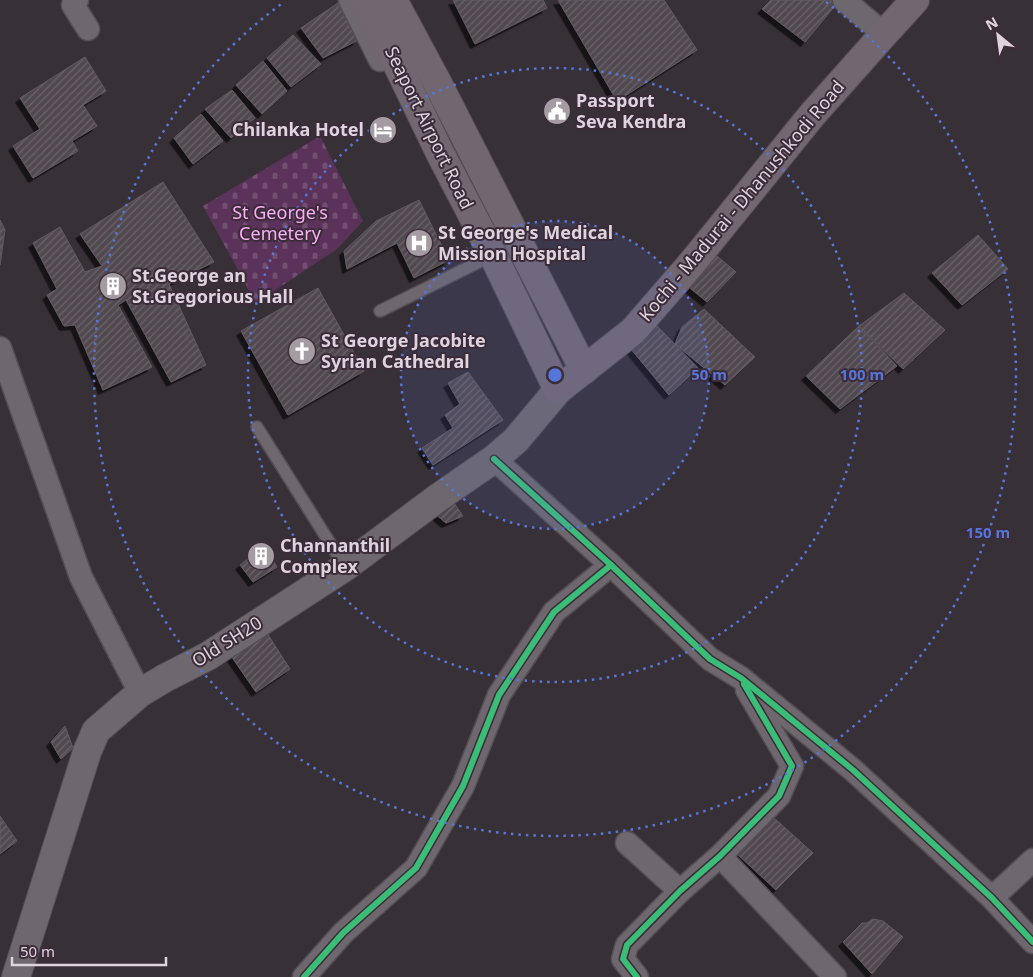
<svg xmlns="http://www.w3.org/2000/svg" width="1033" height="977" viewBox="0 0 1033 977" font-family="'Noto Sans',sans-serif">
<defs>
<pattern id="cemetery-stones" width="16" height="16" patternUnits="userSpaceOnUse" patternTransform="scale(1.25)"><rect width="16" height="16" fill="#5b3259"/><path d="M2 7V4a2 2 0 0 1 4 0v3zM10 15v-3a2 2 0 0 1 4 0v3z" fill="#724f70"/></pattern>
<pattern id="building-hatch" width="6" height="6" patternUnits="userSpaceOnUse" patternTransform="scale(1.25)"><rect width="6" height="6" fill="#514a50"/><path d="M-1 1l2-2M0 6l6-6M5 7l2-2" fill="none" stroke="#6a6369"/></pattern>
<filter id="shadow"><feDropShadow dx="-4.5" dy="4.5" stdDeviation="0" flood-color="#0009"/></filter>
</defs>
<rect width="100%" height="100%" fill="#383037"/>
<polygon fill="url(#cemetery-stones)" points="320,136 363,221 337,249 256,303 203,206"/>
<g fill="url(#building-hatch)" stroke="#615a60" filter="url(#shadow)">
<polygon points="453,0 543,0 547,8 475,44"/>
<polygon points="558,0 664,0 697,50 617,101"/>
<polygon points="771,0 838,0 839,1 805,42 762,9"/>
<polygon points="338,3 358,40 323,58 301,28"/>
<polygon points="293,35 321,64 291,87 267,58"/>
<polygon points="85,57 106,91 83,105 97,126 72,141 78,151 33,178 13,146 40,129 20,98"/>
<polygon points="263,61 287,91 262,114 236,85"/>
<polygon points="232,90 255,118 231,138 205,109"/>
<polygon points="201,114 223,141 193,164 174,138"/>
<polygon points="163,182 214,262 169,284 206,365 171,382 126,300 118,305 152,367 103,390 75,325 64,326 47,295 57,289 33,243 60,227 85,272 102,266 80,234"/>
<polygon points="419,200 449,260 414,278 397,243 347,269 344,251 376,221"/>
<polygon points="0,220 5,230 0,265"/>
<polygon points="978,235 1008,269 962,305 932,273"/>
<polygon points="717,256 736,272 707,302 690,288"/>
<polygon points="318,288 364,371 288,415 241,331"/>
<polygon points="904,293 945,330 903,369 859,326"/>
<polygon points="704,309 755,357 725,385 675,344 682,327"/>
<polygon points="657,326 698,368 669,395 631,349"/>
<polygon points="859,326 897,366 840,409 806,376"/>
<polygon points="468,372 503,420 433,465 422,448 453,428 445,415 460,404 448,383"/>
<polygon points="454,503 463,516 446,523 434,513"/>
<polygon points="264,546 277,567 253,582 240,565"/>
<polygon points="265,630 290,669 256,692 229,653"/>
<polygon points="65,726 73,748 61,759 51,742"/>
<polygon points="0,816 17,841 0,854"/>
<polygon points="773,817 813,853 776,890 737,854"/>
<polygon points="873,919 883,921 903,937 872,974 843,942 862,923 867,923"/>
</g>
<g fill="none" stroke-linecap="round" stroke-linejoin="round">
<g stroke="#544d54" stroke-width="14">
<g id="lane">
<polyline points="380,311 493,255"/>
<polyline points="257,427 345,567"/>
</g>
</g>
<g stroke="#544d54" stroke-width="25">
<g id="street">
<polyline points="77,0 73,5 88,29"/>
<polyline points="350,0 380,60"/>
<polyline points="844,0 884,34"/>
<polyline points="0,348 81,577 140,693"/>
<polyline points="494,459 611,565 710,659 741,678 853,770 992,898 1033,942"/>
<polyline points="627,843 680,891"/>
<polyline points="720,856 835,977"/>
<polyline points="992,898 1033,860"/>
<polyline points="304,977 343,933 416,868 463,786 499,695 554,612 611,565"/>
<polyline points="637,977 623,959 627,945 680,891 720,856 779,796 792,766 747,690"/>
</g>
</g>
<g stroke="#544d54" stroke-width="30">
<polyline id="secondary" points="16,977 87,752 96,731 140,693 165,678 208,656 345,567 439,497 494,459 516,440 558,390"/>
</g>
<g stroke="#544d54" stroke-width="30">
<g id="highway">
<polyline points="366,0 440,153 493,255 558,390 633,331 692,263 812,115 884,34 915,0"/>
<polyline points="393,0 436,80 584,370"/>
</g>
</g>
<use href="#lane" stroke="#6e676d" stroke-width="11"/>
<use href="#street" stroke="#6e676d" stroke-width="22"/>
<use href="#secondary" stroke="#6e676d" stroke-width="28"/>
<use href="#highway" stroke="#726771" stroke-width="28"/>
<g stroke="#3c2c3a" stroke-width="9">
<g id="cycleway">
<polyline points="494,459 611,565 710,659 741,678 853,770 992,898 1033,942"/>
<polyline points="304,977 343,933 416,868 463,786 499,695 554,612 611,565"/>
<polyline points="637,977 623,959 627,945 680,891 720,856 779,796 792,766 744,684"/>
</g>
</g>
<use href="#cycleway" stroke="#3abd76" stroke-width="6"/>
</g>
<circle cx="555" cy="375" r="154" fill="#5776da" fill-opacity=".12"/>
<g fill="none" stroke="#5776da" stroke-width="2.5" stroke-dasharray="2.5 5">
<circle cx="555" cy="375" r="154"/>
<circle cx="555" cy="375" r="307"/>
<path d="M826 2A461 461 0 1 1 284 2"/>
</g>
<defs>
<g id="civic-disc" transform="scale(1.4375)"><circle r="9.5" fill="#a49ba3" stroke="#3c2c3a"/><path d="M-.6-6.5H3V-4.5H.6V-3L4-1V1h2V6H-6V1h2V-1L-.6-3ZM-1.2 2.5V6h2.4V2.5Z" fill="#fff"/></g>
<g id="hotel-disc" transform="scale(1.4375)"><circle r="9.5" fill="#a49ba3" stroke="#3c2c3a"/><path d="M-6-4.5h1.5V1H6V5H4.5V3h-9V5H-6ZM-4 0a1.8 1.8 0 1 1 3.6 0ZM.5 0V-2.5h3Q6-2.5 6 0Z" fill="#fff"/></g>
<g id="hospital-disc" transform="scale(1.4375)"><circle r="9.5" fill="#a49ba3" stroke="#3c2c3a"/><path d="M-5-5h3v3.5h4V-5h3V5h-3V1.5h-4V5h-3Z" fill="#fff"/></g>
<g id="building-disc" transform="scale(1.4375)"><circle r="9.5" fill="#a49ba3" stroke="#3c2c3a"/><path d="M-4-6H4V6H1V3H-1V6H-4ZM-2.5-4.3h1.7v1.8h-1.7ZM.8-4.3h1.7v1.8H.8ZM-2.5-1h1.7V.8h-1.7ZM.8-1h1.7V.8H.8Z" fill="#fff"/></g>
<g id="church-disc" transform="scale(1.4375)"><circle r="9.5" fill="#a49ba3" stroke="#3c2c3a"/><path d="M-1.2-6h2.4v3.5h3.3v2.4h-3.3V6h-2.4V-.1h-3.3v-2.4h3.3Z" fill="#fff"/></g>
</defs>
<g fill-rule="evenodd">
<use href="#civic-disc" x="557" y="111"/>
<use href="#hotel-disc" x="383" y="130"/>
<use href="#hospital-disc" x="419" y="243"/>
<use href="#building-disc" x="113" y="286"/>
<use href="#church-disc" x="302" y="351"/>
<use href="#building-disc" x="261" y="556"/>
</g>
<g text-anchor="middle" stroke-width="4" stroke-linejoin="round" paint-order="stroke">
<g font-size="18" font-weight="bold" fill="#ded4dd" stroke="#3c2c3a" text-anchor="start">
<text x="576" y="107">Passport<tspan x="576" dy="21">Seva Kendra</tspan></text>
<text x="364" y="136" text-anchor="end">Chilanka Hotel</text>
<text x="438" y="239">St George's Medical<tspan x="438" dy="21">Mission Hospital</tspan></text>
<text x="132" y="282">St.George an<tspan x="132" dy="21">St.Gregorious Hall</tspan></text>
<text x="321" y="347">St George Jacobite<tspan x="321" dy="21">Syrian Cathedral</tspan></text>
<text x="280" y="552">Channanthil<tspan x="280" dy="21">Complex</tspan></text>
</g>
<g font-size="18" fill="#ded4dd" stroke="#3c2c3a">
<text transform="translate(429 128) rotate(64)" y="6">Seaport Airport Road</text>
<text transform="translate(742 201) rotate(-50)" y="6">Kochi - Madurai - Dhanushkodi Road</text>
<text transform="translate(227 642) rotate(-32)" y="6">Old SH20</text>
</g>
<g font-size="18" fill="#faaef4" stroke="#3c2c3a">
<text x="280" y="219">St George's<tspan x="280" dy="21">Cemetery</tspan></text>
</g>
</g>
<circle cx="555" cy="375" r="8" fill="#5776da" stroke="#3c2c3a" stroke-width="2.5"/>
<g font-size="15" text-anchor="middle" font-weight="bold" fill="#5776da" stroke="#3c2c3a" stroke-width="4" stroke-linejoin="round" paint-order="stroke">
<text x="709" y="380">50 m</text>
<text x="862" y="380">100 m</text>
<text x="988" y="538">150 m</text>
</g>
<g transform="translate(998 35) rotate(331)" stroke="#3c2c3a" stroke-width="4" paint-order="stroke">
<path d="M0-4L9 19L0 12L-9 19Z" fill="#ded4dd"/>
<text y="-8" font-size="14" font-weight="bold" text-anchor="middle" fill="#ded4dd">N</text>
</g>
<path d="M12 957v8h154v-8" fill="none" stroke="#ded4dd" stroke-width="2.5"/>
<text x="20" y="957" font-size="15" fill="#ded4dd" stroke="#3c2c3a" stroke-width="4" paint-order="stroke">50 m</text>
</svg>
